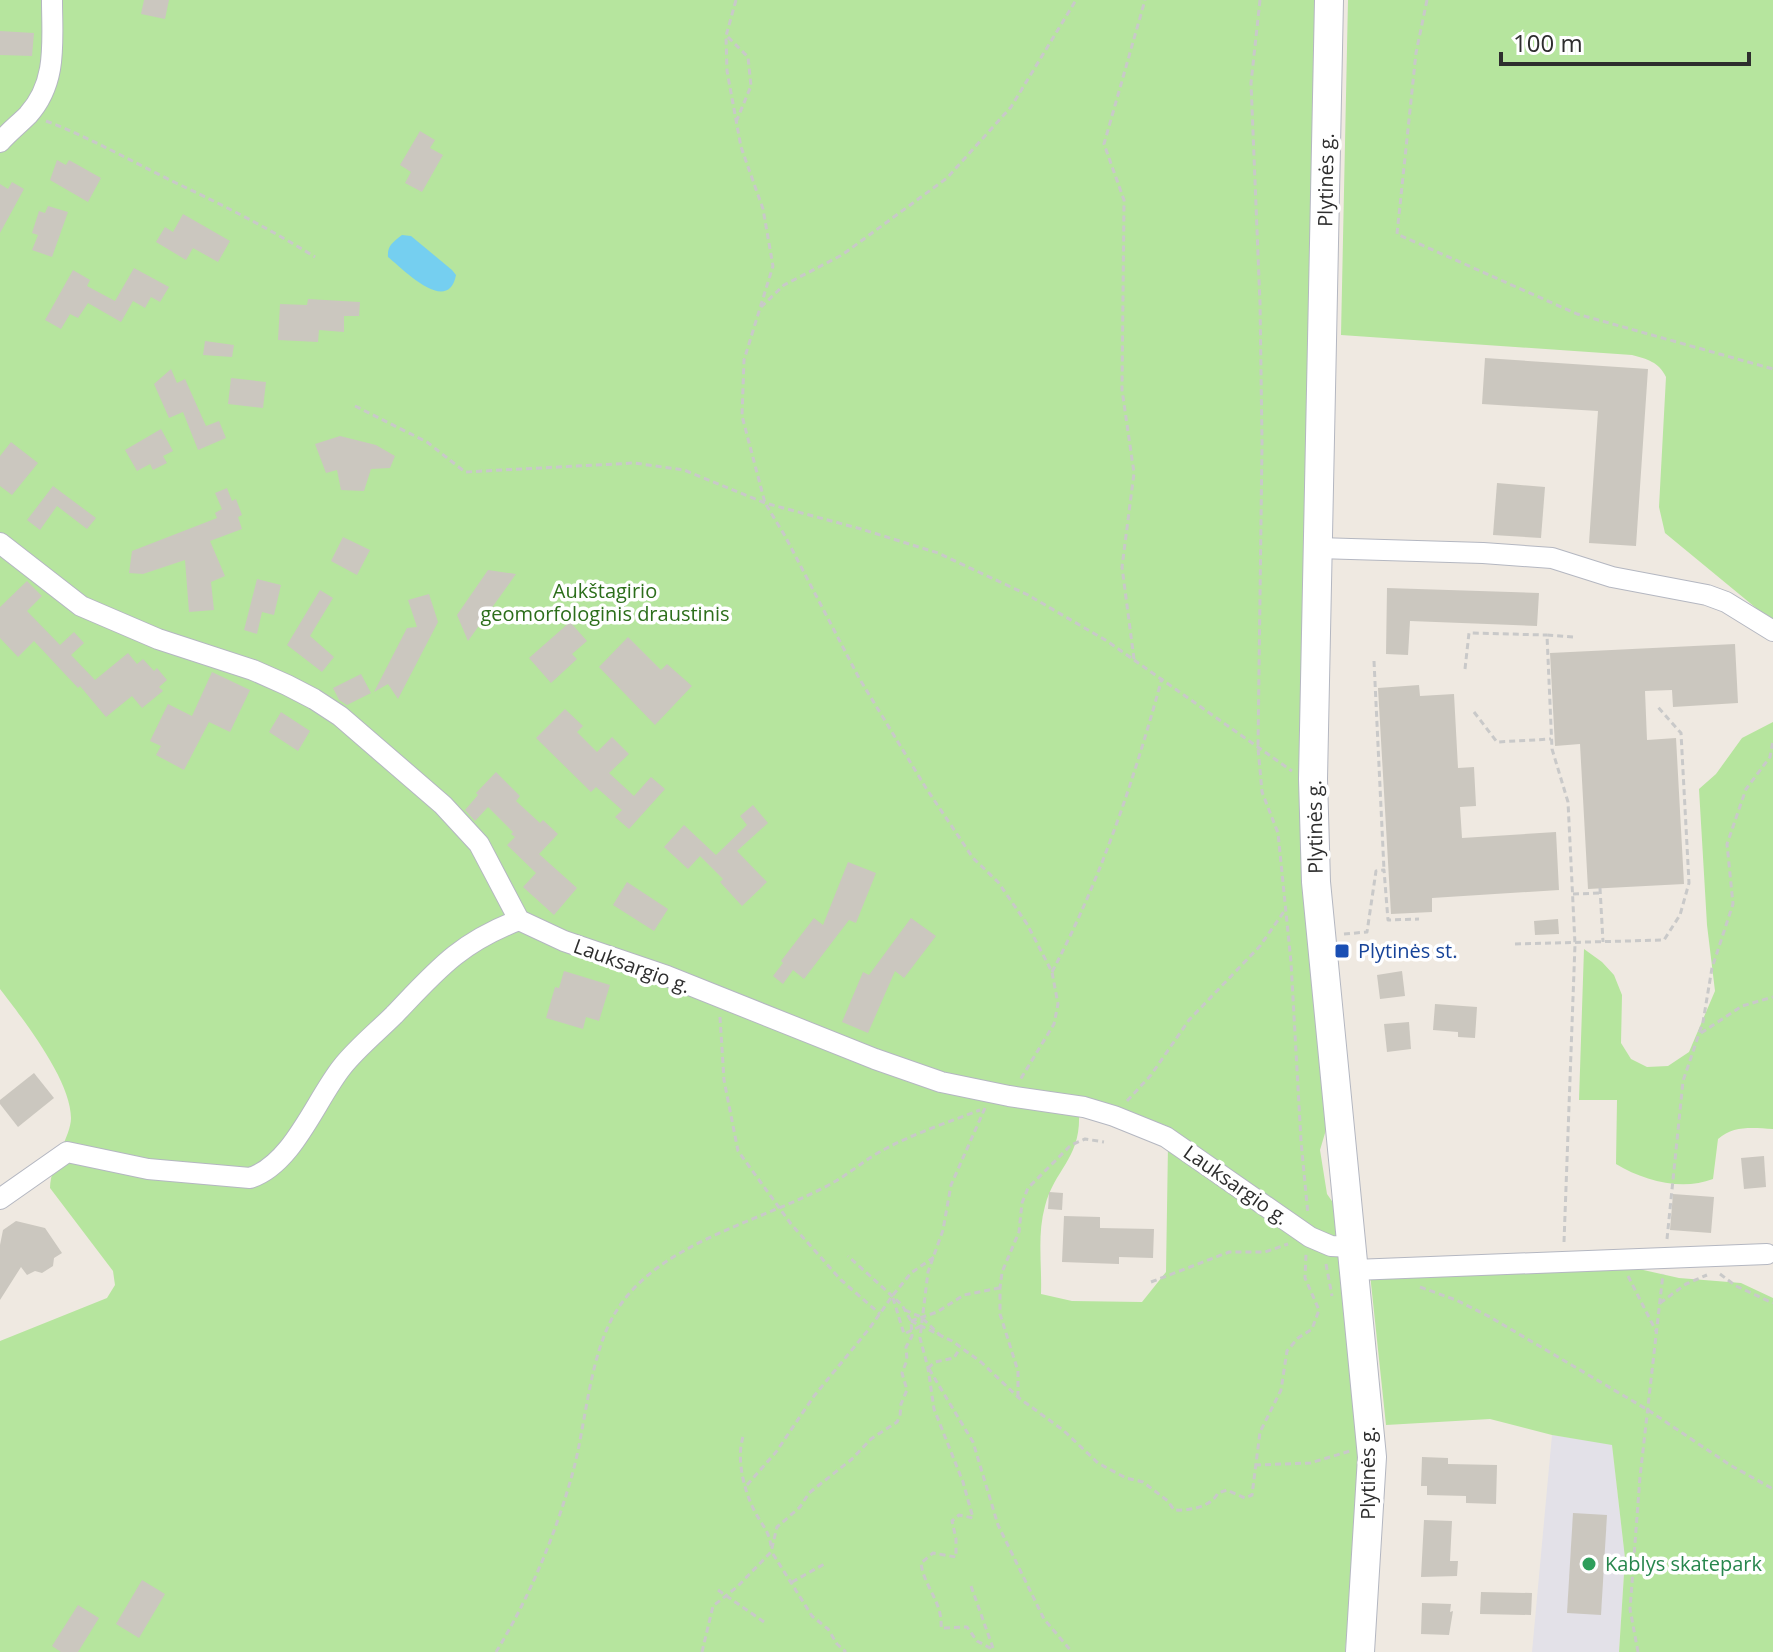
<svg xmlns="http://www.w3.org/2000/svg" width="1773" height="1652" viewBox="0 0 1773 1652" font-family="'Open Sans',sans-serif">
<rect width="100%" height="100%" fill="#efe9e1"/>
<polygon fill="#e3e1e8" points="1552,1435 1612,1444 1625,1558 1619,1652 1532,1652"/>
<g fill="#b6e59e" fill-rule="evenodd">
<path d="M0,0H1316L1328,1123L1320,1150L1327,1194L1336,1207L1359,1439L1358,1522L1345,1652H0V1341L107,1298L115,1285L113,1271L50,1188C51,1162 71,1136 71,1118C71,1080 23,1019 0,989ZM1079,1113L1168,1145L1166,1272L1142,1302L1072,1301L1041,1294C1042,1264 1037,1235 1045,1206C1055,1168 1081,1159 1079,1113Z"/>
<path d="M1348,0H1773V622L1665,533L1659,507L1666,377C1659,362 1647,359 1632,355L1341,335Z"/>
<path d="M1773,722V1129C1753,1128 1734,1125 1718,1139L1713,1179C1682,1191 1644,1181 1616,1164L1617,1100H1579L1584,949L1602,962L1614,975L1622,995L1621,1043L1631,1059L1647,1067L1668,1066L1689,1052L1715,991L1707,925L1699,789L1716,774L1742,738Z"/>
<polygon points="1630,1267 1679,1278 1741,1283 1773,1298 1773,1652 1619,1652 1625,1558 1612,1445 1552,1435 1490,1419 1386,1425 1370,1274"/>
</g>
<path fill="#75cff0" d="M402,235L411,236L452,270L456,275C448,316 403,269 388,257C387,246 393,242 402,235Z"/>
<g fill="#cbc7bf">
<polygon points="144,0 169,0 165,19 141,14"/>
<polygon points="0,31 34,33 32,56 0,55"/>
<polygon points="420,131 435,140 430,148 443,155 422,192 405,183 411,172 400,165"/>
<polygon points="57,160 66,165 69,160 101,178 88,202 50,180"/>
<polygon points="12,182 24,189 0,233 0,184 8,189"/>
<polygon points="48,206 68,212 52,257 32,250 38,235 32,233 39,211 45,213"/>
<polygon points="183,214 230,241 218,262 193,248 186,260 156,242 165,227 173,232"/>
<polygon points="134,268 169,287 160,302 151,297 145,308 133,301 121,322 88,303 78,318 70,314 61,329 45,320 73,270 90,280 87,286 115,301"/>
<polygon points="308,299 360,302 359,316 344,316 344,332 319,330 318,342 278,340 280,304 307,305"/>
<polygon points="205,341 234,345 232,357 203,355"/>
<polygon points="1485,358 1648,369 1636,546 1589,543 1598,411 1482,404"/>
<polygon points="171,369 177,383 185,379 206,426 219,421 226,438 198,450 183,412 169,418 154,384"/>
<polygon points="231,378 266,382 263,408 228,404"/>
<polygon points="161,429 173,451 163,456 167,463 153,470 150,464 137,471 125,450"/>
<polygon points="340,436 376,445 395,456 390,468 371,469 364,491 341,490 337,470 326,473 315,444"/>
<polygon points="11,442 38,463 12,495 0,486 0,456"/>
<polygon points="1497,483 1545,487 1541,538 1493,535"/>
<polygon points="53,486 96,518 87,529 57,506 40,530 27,520"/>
<polygon points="227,488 232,501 236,499 242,515 238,517 242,529 210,541 225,576 211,582 214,610 189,612 185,560 143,574 129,573 132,551 217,518 215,513 222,509 215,493"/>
<polygon points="343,537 370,550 357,575 331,561"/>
<polygon points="488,570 516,574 468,641 457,615"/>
<polygon points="257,579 281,585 274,615 262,612 257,634 244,630"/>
<polygon points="27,581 42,596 27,611 60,645 74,632 84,643 71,655 95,680 128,653 137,664 143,659 154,671 157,668 167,680 159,687 163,691 142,708 132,696 106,717 80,686 78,688 34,641 18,657 0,638 0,607"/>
<polygon points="1387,588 1539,593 1537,626 1410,621 1408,655 1386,654"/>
<polygon points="320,590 333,598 310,636 334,657 322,672 287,645"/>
<polygon points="429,594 438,622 398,699 388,684 374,692 407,628 417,627 408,600"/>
<polygon points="570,622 587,641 572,654 577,659 551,683 529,658"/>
<polygon points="628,637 661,670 667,664 692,686 655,725 599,667"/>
<polygon points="1735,644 1738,703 1673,707 1672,690 1645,691 1647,740 1676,738 1684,884 1588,889 1580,744 1555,746 1550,653"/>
<polygon points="212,672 250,690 230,732 209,722 184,770 156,755 161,746 150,741 168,704 192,716"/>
<polygon points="361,674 371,693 347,705 339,700 333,688"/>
<polygon points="1419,685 1420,696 1454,694 1458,768 1474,767 1476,806 1460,807 1462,838 1556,832 1559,890 1432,898 1432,912 1391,914 1378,688"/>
<polygon points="565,709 583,726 577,732 597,752 612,737 629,754 609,773 634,796 651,777 665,789 629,829 615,817 622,810 596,787 591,792 536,738"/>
<polygon points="281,712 310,731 298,751 269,732"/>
<polygon points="496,772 520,796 516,801 540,823 543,820 558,834 539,854 577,888 554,915 523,887 536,873 507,845 515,837 511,834 513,832 488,807 475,821 465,810 478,795 476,793"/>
<polygon points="753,805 768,823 737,851 767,882 742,906 720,882 723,879 700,856 688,869 664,847 684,825 716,855 747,825 740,816"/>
<polygon points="848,862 876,873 856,923 849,920 804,979 793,970 783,984 773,976 783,963 781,961 814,918 823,925"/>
<polygon points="627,882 668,909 654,931 613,905"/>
<polygon points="911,918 936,936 904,978 895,971 868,1033 842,1022 863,972 869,975"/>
<polygon points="1558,919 1559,934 1535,935 1534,921"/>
<polygon points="564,971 610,985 599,1021 586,1017 583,1029 546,1018 555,987 559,988"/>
<polygon points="1402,971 1405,996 1380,999 1377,975"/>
<polygon points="1435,1004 1477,1007 1475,1038 1458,1037 1458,1032 1433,1030"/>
<polygon points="1409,1022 1411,1049 1387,1052 1384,1024"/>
<polygon points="34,1073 54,1098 18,1127 0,1104 0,1100"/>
<polygon points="1764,1156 1766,1187 1744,1189 1741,1158"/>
<polygon points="1049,1192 1063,1193 1062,1210 1048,1209"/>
<polygon points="1673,1194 1714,1197 1711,1233 1670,1230"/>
<polygon points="1064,1216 1100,1217 1100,1228 1154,1229 1153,1258 1119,1257 1119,1264 1062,1262"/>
<polygon points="16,1221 45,1228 62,1253 54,1258 53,1266 42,1273 35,1271 27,1275 21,1267 0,1300 0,1245 3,1230"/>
<polygon points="1422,1457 1448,1458 1448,1464 1497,1465 1496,1504 1466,1503 1466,1496 1427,1495 1427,1486 1421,1486"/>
<polygon points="1573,1513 1607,1515 1601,1615 1567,1613"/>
<polygon points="1424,1520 1452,1521 1450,1561 1458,1561 1457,1576 1421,1577"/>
<polygon points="142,1580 165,1594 139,1638 116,1624"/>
<polygon points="1481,1592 1532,1593 1531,1615 1480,1614"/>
<polygon points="1422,1603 1451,1604 1450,1612 1453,1611 1449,1635 1421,1634"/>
<polygon points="78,1605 99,1618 78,1652 61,1652 52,1646"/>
</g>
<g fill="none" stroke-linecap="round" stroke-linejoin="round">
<g stroke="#b4b7c1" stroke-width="22">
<g id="minor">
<path d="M0,142C9,132 19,124 28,115C58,82 52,41 52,0"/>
<polyline points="0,543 81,606 158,639 253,670 287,685 314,699 340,716 443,805 479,844 519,920 564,941 667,976 875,1059 941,1082 1009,1096 1084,1107 1114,1116 1166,1137 1310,1237 1331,1246 1352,1247"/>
<polyline points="1318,548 1483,553 1552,558 1612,577 1707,595 1726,602 1773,631"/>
<path d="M0,1199L67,1152L148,1169L250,1178C293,1164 315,1101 342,1067C357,1048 377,1032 394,1015C437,970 459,943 519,920"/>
<polyline points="1354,1270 1767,1254"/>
</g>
</g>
<g stroke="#b4b7c1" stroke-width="30">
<polyline id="secondary" points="1329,0 1313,779 1316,882 1372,1457 1360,1652"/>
</g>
<g stroke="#c9c9c9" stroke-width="3" stroke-dasharray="6 4" stroke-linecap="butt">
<polyline points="736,0 726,36 727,71 741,147 763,209 773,266 744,360 742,416 765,503 785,536 859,678 926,788 973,858 998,882 1027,924 1052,972 1058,1004 1054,1024 1020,1080"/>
<polyline points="1260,0 1251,83 1260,303 1262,443 1258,748 1262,792 1278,833 1291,962 1301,1141 1308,1215"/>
<polyline points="1427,0 1416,53 1397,234 1577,314 1773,369"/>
<polyline points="728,37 748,57 751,86 736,122"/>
<path d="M46,121C91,138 131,161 174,182C223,205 270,229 315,257"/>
<polyline points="761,307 784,285 842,255 947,178 1011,107 1076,0"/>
<polyline points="355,406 427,442 465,472 634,463 684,470 765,503 861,529 938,553 1028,595 1107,641 1292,771"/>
<polyline points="1134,659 1122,567 1134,473 1122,390 1124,200 1104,144 1145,0"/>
<polyline points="1374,661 1384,870"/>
<polyline points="1465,669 1469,633 1547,635"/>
<polyline points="1474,712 1497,742 1551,739"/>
<polyline points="1600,888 1603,942"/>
<polyline points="1573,894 1601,893"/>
<polyline points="1344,934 1367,932 1376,871 1384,870 1388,920 1419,919"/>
<polyline points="1515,944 1664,940 1680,915 1689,883 1681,733 1657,706"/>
<path d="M1052,972C1101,879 1134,780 1162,678"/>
<polyline points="720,1017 724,1080 738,1151 791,1224 841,1280 880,1314"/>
<polyline points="1701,1033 1742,1006 1773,997"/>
<polyline points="1127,1101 1151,1075 1189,1020 1260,946 1285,910"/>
<path d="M985,1108L951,1185L943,1230L928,1272L920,1338L928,1368L934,1409L963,1482L973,1518L959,1515L952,1521L956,1539V1557L933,1553L921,1563C924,1587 943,1602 941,1628L967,1627L977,1641L994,1650"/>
<polyline points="1667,1239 1683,1081 1703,1022 1712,968 1733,904 1727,844 1746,789 1770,757 1773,740"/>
<polyline points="1564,1242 1575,944 1568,802 1552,749 1547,635 1573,637"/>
<polyline points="1326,1264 1332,1296"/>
<polyline points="1720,1274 1736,1286 1773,1303"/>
<polyline points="1628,1276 1657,1333"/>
<polyline points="1151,1282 1229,1252 1265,1252 1288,1244"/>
<polyline points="1420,1287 1456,1300 1490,1317 1648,1410 1730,1465 1773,1489"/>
<polyline points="893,1298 904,1334 921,1326"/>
<polyline points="1660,1303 1686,1284 1707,1275"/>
<polyline points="905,1310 921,1317 940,1335"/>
<path d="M911,1321L952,1341L981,1362L1019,1398L1063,1430L1098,1463L1126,1478L1143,1482L1168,1501L1174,1510C1189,1511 1211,1507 1218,1493L1227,1490L1245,1498L1252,1495L1260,1432L1281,1390L1287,1351L1298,1338L1312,1329L1319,1310L1305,1278L1306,1254"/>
<polyline points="911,1321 937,1312 964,1295 999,1288"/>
<polyline points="928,1368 935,1362 954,1358 960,1348"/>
<polyline points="929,1369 973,1442 998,1525 1044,1619 1072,1652"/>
<polyline points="1018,1397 1018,1371 1000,1314 1000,1288 1002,1272 1019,1232 1022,1203 1028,1188 1071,1145 1085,1139 1104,1142"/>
<path d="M743,1437C736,1459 744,1491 755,1512C762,1525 769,1531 771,1546"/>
<polyline points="1255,1465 1310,1463 1350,1451"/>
<polyline points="747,1485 776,1452 814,1396 869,1329 893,1295 911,1273 934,1257"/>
<polyline points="773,1554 812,1616 828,1629 837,1644 846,1652"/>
<polyline points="792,1582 826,1563"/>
<polyline points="971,1586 993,1648"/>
<polyline points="718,1590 764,1622"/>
<path d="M496,1652C530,1597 557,1531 574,1468C586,1421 590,1356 614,1315C656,1241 764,1222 834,1182C852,1172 867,1158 885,1149C915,1133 949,1122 980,1110"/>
<polyline points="702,1652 713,1606 737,1587 771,1552 777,1527 800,1507 809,1493 852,1459 871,1439 897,1422 900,1416 901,1404 907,1390 902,1373 907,1360 906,1347 912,1336 911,1321 902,1305 848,1256"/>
<polyline points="1638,1652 1630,1609 1640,1477 1663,1274"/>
</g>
<use href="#minor" stroke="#fff" stroke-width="20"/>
<use href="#secondary" stroke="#fff" stroke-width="28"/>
</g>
<rect fill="#1a4fb4" stroke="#fff" stroke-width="3" x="1334" y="943" width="16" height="16" rx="4"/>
<circle fill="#2e9e5b" stroke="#fff" stroke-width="3" cx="1589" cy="1564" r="8"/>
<g text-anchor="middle" stroke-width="7" stroke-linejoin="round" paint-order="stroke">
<g font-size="20" fill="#2e2e2e" stroke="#fff">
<text transform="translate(1326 180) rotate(-89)" y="7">Plytinės g.</text>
<text transform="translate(1315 827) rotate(-91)" y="7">Plytinės g.</text>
<text transform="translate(632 966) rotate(20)" y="7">Lauksargio g.</text>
<text transform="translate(1236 1185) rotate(35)" y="7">Lauksargio g.</text>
<text transform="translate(1368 1473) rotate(-90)" y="7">Plytinės g.</text>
</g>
<g font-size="20" fill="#2c6e1b" stroke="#fff">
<text x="605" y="598">Aukštagirio<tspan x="605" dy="23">geomorfologinis draustinis</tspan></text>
</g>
<g font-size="20" fill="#164399" stroke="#fff" text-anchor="start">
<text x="1358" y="958">Plytinės st.</text>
</g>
<g font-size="20" fill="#27864d" stroke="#fff" text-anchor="start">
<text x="1605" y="1571">Kablys skatepark</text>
</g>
</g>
<path d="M1501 52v12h248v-12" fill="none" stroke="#2e2e2e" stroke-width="4"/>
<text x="1513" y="52" font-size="24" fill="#2e2e2e" stroke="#ffffff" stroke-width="6" paint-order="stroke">100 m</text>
</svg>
